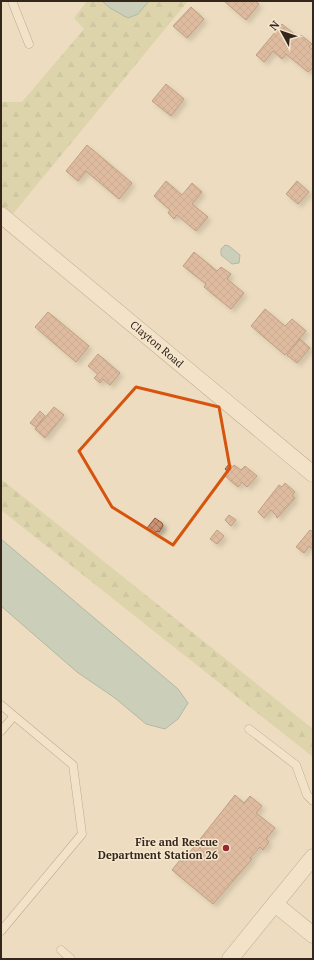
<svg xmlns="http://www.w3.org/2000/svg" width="314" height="960" viewBox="0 0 314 960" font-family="'PT Serif',serif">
<defs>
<pattern id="forest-firs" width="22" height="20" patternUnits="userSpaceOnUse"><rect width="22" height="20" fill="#c9cb93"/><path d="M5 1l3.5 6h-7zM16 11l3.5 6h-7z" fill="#adae7e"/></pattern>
<pattern id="building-cross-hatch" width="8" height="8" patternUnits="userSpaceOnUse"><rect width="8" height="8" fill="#cc9274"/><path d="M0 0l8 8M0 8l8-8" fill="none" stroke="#a6775e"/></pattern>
<filter id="shadow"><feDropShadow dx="3.5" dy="3.5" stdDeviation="2" flood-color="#0004"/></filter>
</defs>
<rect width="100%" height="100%" fill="#eddcbf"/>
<g fill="url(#forest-firs)">
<polygon points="87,1 102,1 110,8 138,14 149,1 188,1 12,215 1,206 1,102 22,102 84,29 74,18"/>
<polygon points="1,479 313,729 313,757 1,510"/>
</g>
<g fill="#a2bfb4" stroke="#698d81">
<polygon points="102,1 149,1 138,14 128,18 110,8"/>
<polygon points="225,245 229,246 240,255 239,263 232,264 221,255 221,249"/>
<polygon points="1,539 178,689 188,703 178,719 165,729 146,724 115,698 77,672 1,606"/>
</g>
<g fill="url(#building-cross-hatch)" stroke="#85543d" filter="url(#shadow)">
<polygon points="224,1 255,1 259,4 246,20"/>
<polygon points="191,7 204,19 187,38 173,26"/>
<polygon points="282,24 299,38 301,35 312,44 309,47 313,50 313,67 308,72 286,54 282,59 273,51 264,62 256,55"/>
<polygon points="166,84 184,99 171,116 152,101"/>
<polygon points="87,145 132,183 119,199 86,171 78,181 66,171"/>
<polygon points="166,181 182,195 192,183 202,192 192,204 208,217 196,231 177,215 174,219 168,213 170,210 154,196"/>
<polygon points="297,181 309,192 298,204 286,194"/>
<polygon points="194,252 217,271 221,267 231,274 227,279 244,293 231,309 204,287 206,284 183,266"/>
<polygon points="265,309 285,326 292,319 306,331 285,355 251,326"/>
<polygon points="48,312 89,346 76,362 35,327"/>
<polygon points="300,339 310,348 297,363 287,355"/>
<polygon points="98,354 120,373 110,385 103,379 100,383 94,378 98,374 88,366"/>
<polygon points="54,407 64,415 45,438 35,429"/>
<polygon points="40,411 45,416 36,427 30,423"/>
<polygon points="229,464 233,467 234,465 241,470 245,466 257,476 247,487 242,482 238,487 225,476 228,472 225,469"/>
<polygon points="285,483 295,492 292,496 295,498 277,518 276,515 271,510 264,518 258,512 279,485 282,487"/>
<polygon points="229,515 236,520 231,526 225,520"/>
<polygon points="155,518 162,523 163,526 159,532 157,531 154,534 147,528"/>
<polygon points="217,530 224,536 217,544 210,539"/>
<polygon points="310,530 313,532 313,549 309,546 304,553 296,547"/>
<polygon points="235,795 244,803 250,796 262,806 256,813 275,828 266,839 269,842 263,850 260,847 250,858 252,859 213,904 172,870 180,860 182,862"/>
</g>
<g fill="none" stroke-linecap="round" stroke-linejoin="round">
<g stroke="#866c57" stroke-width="9">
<g id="lane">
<polyline points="12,1 29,44"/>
<polyline points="1,705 73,765 82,834 1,931"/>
<polyline points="249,729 296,765 307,795 313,801"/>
<polyline points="1,731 14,716"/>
<polyline points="61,950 71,959"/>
</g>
</g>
<g stroke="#866c57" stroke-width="17">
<g id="street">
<polyline points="1,215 313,474"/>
<polyline points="275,904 313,935"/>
<polyline points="230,959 313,857"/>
</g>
</g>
<use href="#lane" stroke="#f9ead2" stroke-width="8"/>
<use href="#street" stroke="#f9ead2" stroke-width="16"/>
</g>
<path d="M0 0H314V960H0ZM136,387L219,407L230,468L173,545L112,507L79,451Z" fill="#eddcbf" fill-opacity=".55" fill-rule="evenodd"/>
<path fill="none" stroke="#d6540e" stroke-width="3" stroke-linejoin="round" d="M136,387L219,407L230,468L173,545L112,507L79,451Z"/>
<circle fill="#952731" stroke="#f5e7ce" stroke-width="1.5" cx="226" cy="848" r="4"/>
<g text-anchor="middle" stroke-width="3" stroke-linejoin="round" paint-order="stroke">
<g font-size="11" fill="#35261c" stroke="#f5e7ce">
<text transform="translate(157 344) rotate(40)" y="4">Clayton Road</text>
</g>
<g font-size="11" font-weight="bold" fill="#35261c" stroke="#f5e7ce" text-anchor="end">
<text x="218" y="846">Fire and Rescue<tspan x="218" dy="13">Department Station 26</tspan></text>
</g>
</g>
<rect width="314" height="960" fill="none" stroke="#35261c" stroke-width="4"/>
<g transform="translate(282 32) rotate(310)" stroke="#f5e7ce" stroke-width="3" paint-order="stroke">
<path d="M0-3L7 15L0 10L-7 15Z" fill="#35261c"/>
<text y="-6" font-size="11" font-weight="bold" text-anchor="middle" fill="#35261c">N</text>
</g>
</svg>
